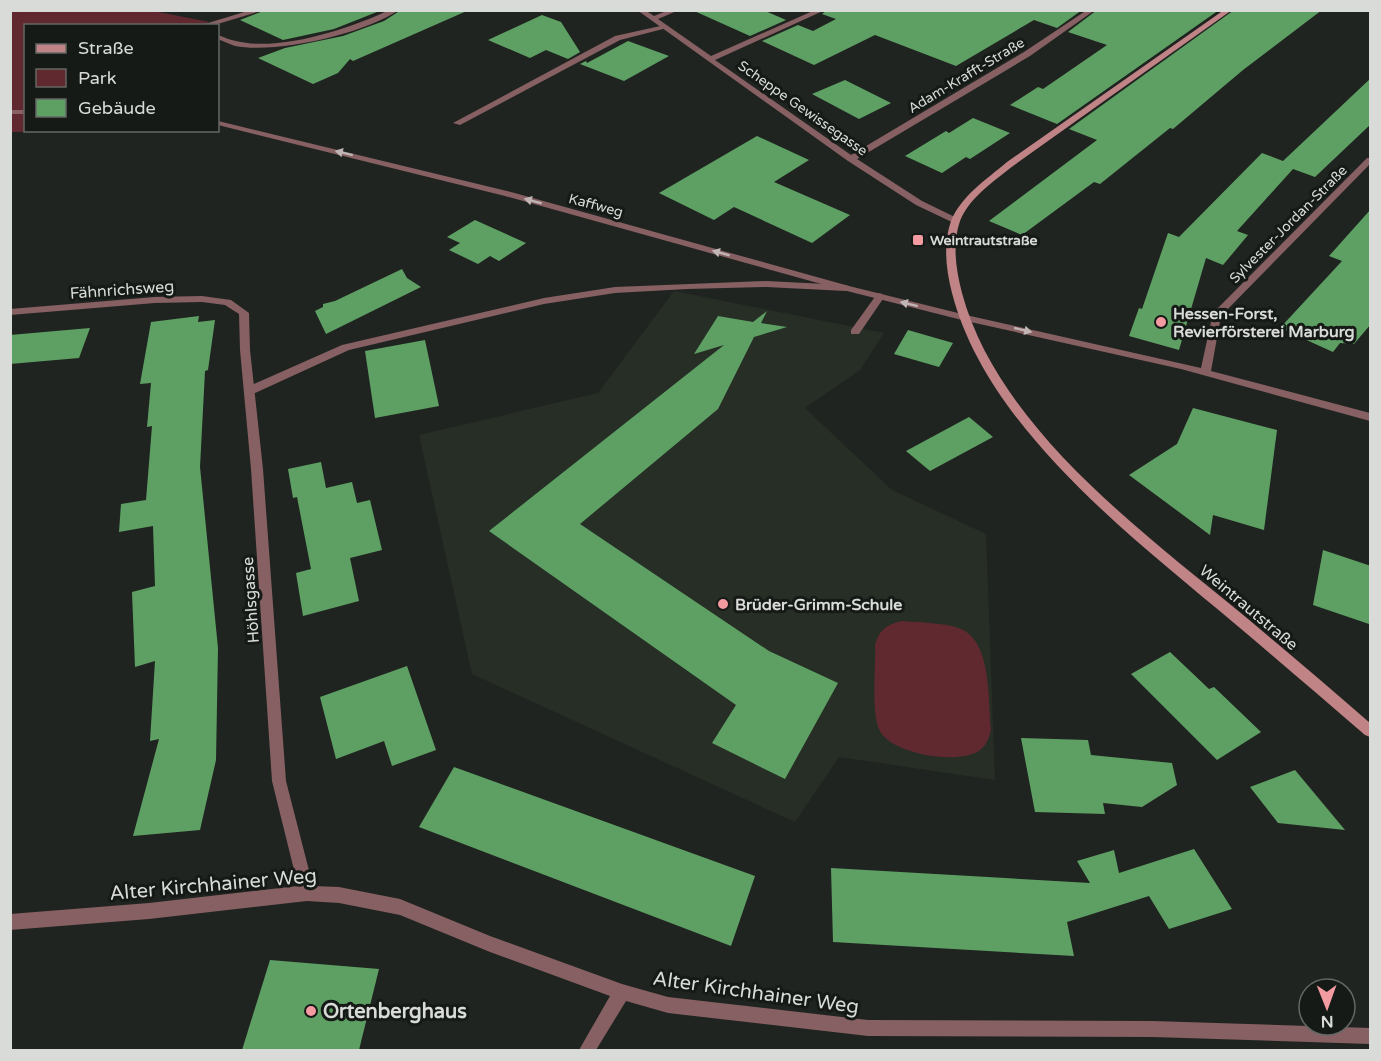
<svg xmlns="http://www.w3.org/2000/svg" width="1381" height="1061" viewBox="0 0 1381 1061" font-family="'Varela Round',sans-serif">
<rect width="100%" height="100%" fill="#202420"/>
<polygon fill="#262e26" points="674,291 884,333 860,370 805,408 892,490 986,534 995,780 839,757 795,822 472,674 419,435 598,393"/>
<g fill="#60292f">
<polygon points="10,11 154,11 209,22 203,26 26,26 26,130 139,131 11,132"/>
<path d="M902,621C921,623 944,622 961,629C992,642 988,701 991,730C989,738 986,746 980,750C959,766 889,754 879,729C871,711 876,665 875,645C879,630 887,624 902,621Z"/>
</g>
<g fill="#5ea064">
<polygon points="266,10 382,10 334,29 283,40 240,20"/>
<polygon points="401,10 469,10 353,61 350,59 338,73 313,84 258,58 285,48 343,36 384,21"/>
<polygon points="692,10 763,10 786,20 750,36"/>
<polygon points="827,10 1082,10 1057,28 1034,20 956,66 875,35 814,65 762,41 798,25 813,31 836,19 822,14"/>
<polygon points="1097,10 1219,10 1057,124 1010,105 1038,87 1043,89 1107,45 1068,32"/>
<polygon points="1234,10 1322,10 1243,70 1173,129 1170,128 1100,184 1094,182 1022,235 989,221 1097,140 1069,129"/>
<polygon points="542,15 561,22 580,52 568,59 546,50 530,58 488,40"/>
<polygon points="628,41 669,56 624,81 580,64 586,61 587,63"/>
<polygon points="1371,78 1371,124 1315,177 1293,169 1237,231 1248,235 1223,265 1206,258 1179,350 1129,336 1139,308 1142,309 1168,233 1179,237 1262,153 1283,161"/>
<polygon points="845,80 891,103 859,119 812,94"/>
<polygon points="973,118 1010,133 970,159 966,157 942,173 905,156 946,131 949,133"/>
<polygon points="757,136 809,160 774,182 850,215 812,243 734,207 714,220 659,193"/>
<polygon points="1371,209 1371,324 1354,344 1340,343 1333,352 1280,328 1342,261 1329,256"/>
<polygon points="475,220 526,243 499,261 490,256 478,264 449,250 460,243 447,237"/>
<polygon points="402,269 407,278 421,287 326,334 315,311 323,307 323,304 335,301"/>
<polygon points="767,311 761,323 787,327 754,337 718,409 580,524 769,651 838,683 785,779 712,743 736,705 489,531 724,345 694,354 718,316 753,322"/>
<polygon points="199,316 198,322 215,320 208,370 205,371 200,467 218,648 216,760 200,830 133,836 159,739 150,741 155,661 135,667 132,592 155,586 153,526 119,532 121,504 146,500 152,426 147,427 151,383 140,384 151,322"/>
<polygon points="90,328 79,358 10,364 10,335"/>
<polygon points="908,330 953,343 939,367 894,354"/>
<polygon points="425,340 439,406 375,418 365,351"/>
<polygon points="1193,408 1277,430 1264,530 1213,515 1210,535 1129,475 1177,444"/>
<polygon points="969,417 993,437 930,471 906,451"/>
<polygon points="321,462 326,488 352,482 357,503 370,500 382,550 350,558 359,601 303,616 296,573 311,569 297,497 293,498 288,469"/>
<polygon points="1323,550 1371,566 1369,624 1313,605"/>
<polygon points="1170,652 1209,689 1214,687 1261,732 1217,760 1131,674"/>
<polygon points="407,666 436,750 392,766 384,741 336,759 320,697"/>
<polygon points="1021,738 1088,740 1091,755 1172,763 1177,785 1142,807 1103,803 1105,814 1035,812"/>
<polygon points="454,767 755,876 731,946 419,827"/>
<polygon points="1295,770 1345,830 1278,823 1250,787"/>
<polygon points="1194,849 1232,909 1169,929 1149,896 1067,922 1074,956 833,942 831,868 1090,883 1077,861 1114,850 1119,873"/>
<polygon points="270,960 379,969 359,1050 242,1050"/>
</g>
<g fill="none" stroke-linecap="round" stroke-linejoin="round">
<g fill="#866062" fill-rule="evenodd">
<path d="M389,10H399C363,34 277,54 235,46C229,44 223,41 218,39V35C224,37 230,40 236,41C278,52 350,29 389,10Z"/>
<polygon points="665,25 667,26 667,28 620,40 460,125 453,123 615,36"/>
<polygon points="766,281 846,285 851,288 846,291 766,287 687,289 615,293 544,304 349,350 253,394 249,395 244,391 245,388 342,345 544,298 615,287"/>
<polygon points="880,293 885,296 859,334 851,334 851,330 877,294"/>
</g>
<g fill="#866062" fill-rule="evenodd">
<polygon points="251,10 264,10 211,26 198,26"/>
<polygon points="637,10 645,10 654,16 669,10 679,10 658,19 711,56 815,10 825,10 715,60 851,155 1024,52 1087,10 1095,10 1030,56 857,159 922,201 959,219 960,221 956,224 916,205 848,161"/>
<rect x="10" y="110" width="16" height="4"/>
<polygon points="218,121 511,192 849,286 966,315 1201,368 1213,313 1367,158 1370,158 1370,164 1221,316 1211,371 1370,413 1370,421 1181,369 966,321 843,290 505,196 218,125"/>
<polygon points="202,296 231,300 249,313 250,350 263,469 286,781 313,886 339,887 400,899 490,936 622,984 668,997 868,1020 1153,1021 1370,1028 1370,1044 1153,1037 868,1036 668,1013 626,1001 596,1050 579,1050 610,996 490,952 400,915 339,903 307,901 149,919 10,930 10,914 149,903 298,886 272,781 251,469 240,350 239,314 225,305 202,302 155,303 10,315 10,309 155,297"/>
</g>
<path fill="#c08386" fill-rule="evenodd" d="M1224,10H1232L1013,166C994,181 969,198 960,221C952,244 956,270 962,293C998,426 1140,530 1242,614C1285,650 1328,686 1370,723V737L1365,735C1322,698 1278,660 1234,623C1132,537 987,428 952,293C946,270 943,244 951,221C961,196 987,179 1007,162Z"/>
</g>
<defs><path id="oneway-solid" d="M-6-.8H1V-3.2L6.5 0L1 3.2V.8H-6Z" transform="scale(1.5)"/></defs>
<g fill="#bfb6b5">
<use href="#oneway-solid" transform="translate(344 153) rotate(-166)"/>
<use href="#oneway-solid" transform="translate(533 201) rotate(-165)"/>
<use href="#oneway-solid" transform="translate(721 253) rotate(-165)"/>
<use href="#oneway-solid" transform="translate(909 304) rotate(-166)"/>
<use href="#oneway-solid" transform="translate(1023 330) rotate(13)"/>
</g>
<g fill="#f49aa1" stroke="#161a16" stroke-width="2">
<rect x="912" y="234" width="12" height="12" rx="3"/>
<circle cx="1161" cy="322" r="6"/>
<circle cx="723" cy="604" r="6"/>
<circle cx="311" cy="1011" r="6"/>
</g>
<g text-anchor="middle" stroke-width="6" stroke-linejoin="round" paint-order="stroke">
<g font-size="14" fill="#d8dbd8" stroke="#161a16">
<text transform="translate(966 75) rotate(-31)" y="5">Adam-Krafft-Straße</text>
<text transform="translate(803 108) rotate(35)" y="5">Scheppe Gewissegasse</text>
<text transform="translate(596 205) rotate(15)" y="5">Kaffweg</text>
<text transform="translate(1288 224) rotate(-45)" y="5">Sylvester-Jordan-Straße</text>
</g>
<g font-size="14" font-weight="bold" fill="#d8dbd8" stroke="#161a16" text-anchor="start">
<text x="930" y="245">Weintrautstraße</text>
</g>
<g font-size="16" fill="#d8dbd8" stroke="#161a16">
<text transform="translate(122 289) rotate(-4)" y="6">Fähnrichsweg</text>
<text transform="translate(250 600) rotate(-94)" y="6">Höhlsgasse</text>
<text transform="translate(1249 607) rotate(40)" y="6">Weintrautstraße</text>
</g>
<g font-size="16" font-weight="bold" fill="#d8dbd8" stroke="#161a16" text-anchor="start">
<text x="1173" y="319">Hessen-Forst,<tspan x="1173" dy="18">Revierförsterei Marburg</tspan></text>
<text x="735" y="610">Brüder-Grimm-Schule</text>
</g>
<g font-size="20" fill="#d8dbd8" stroke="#161a16">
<text transform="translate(213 884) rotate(-5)" y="7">Alter Kirchhainer Weg</text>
<text transform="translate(756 992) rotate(8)" y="7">Alter Kirchhainer Weg</text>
</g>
<g font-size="20" font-weight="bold" fill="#d8dbd8" stroke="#161a16" text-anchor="start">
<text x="323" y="1018">Ortenberghaus</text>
</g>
</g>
<rect width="1381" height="1061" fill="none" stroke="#d8dbd8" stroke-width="24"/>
<rect x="24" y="24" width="195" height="108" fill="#161a16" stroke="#646764" stroke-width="1.5"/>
<rect x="36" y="44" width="30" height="9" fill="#c08386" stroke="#646764" stroke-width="1.5"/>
<text x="78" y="54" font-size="18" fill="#d8dbd8">Straße</text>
<rect x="36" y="69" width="30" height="18" fill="#60292f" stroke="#646764" stroke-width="1.5"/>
<text x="78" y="84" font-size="18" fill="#d8dbd8">Park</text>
<rect x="36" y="99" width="30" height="18" fill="#5ea064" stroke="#646764" stroke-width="1.5"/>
<text x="78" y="114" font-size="18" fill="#d8dbd8">Gebäude</text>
<g transform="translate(1327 1007) rotate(179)"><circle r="28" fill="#161a16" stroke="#646764" stroke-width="1.5"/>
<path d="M0-4.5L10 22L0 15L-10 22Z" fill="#f49aa1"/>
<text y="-9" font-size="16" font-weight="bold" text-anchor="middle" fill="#d8dbd8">N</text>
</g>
</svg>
